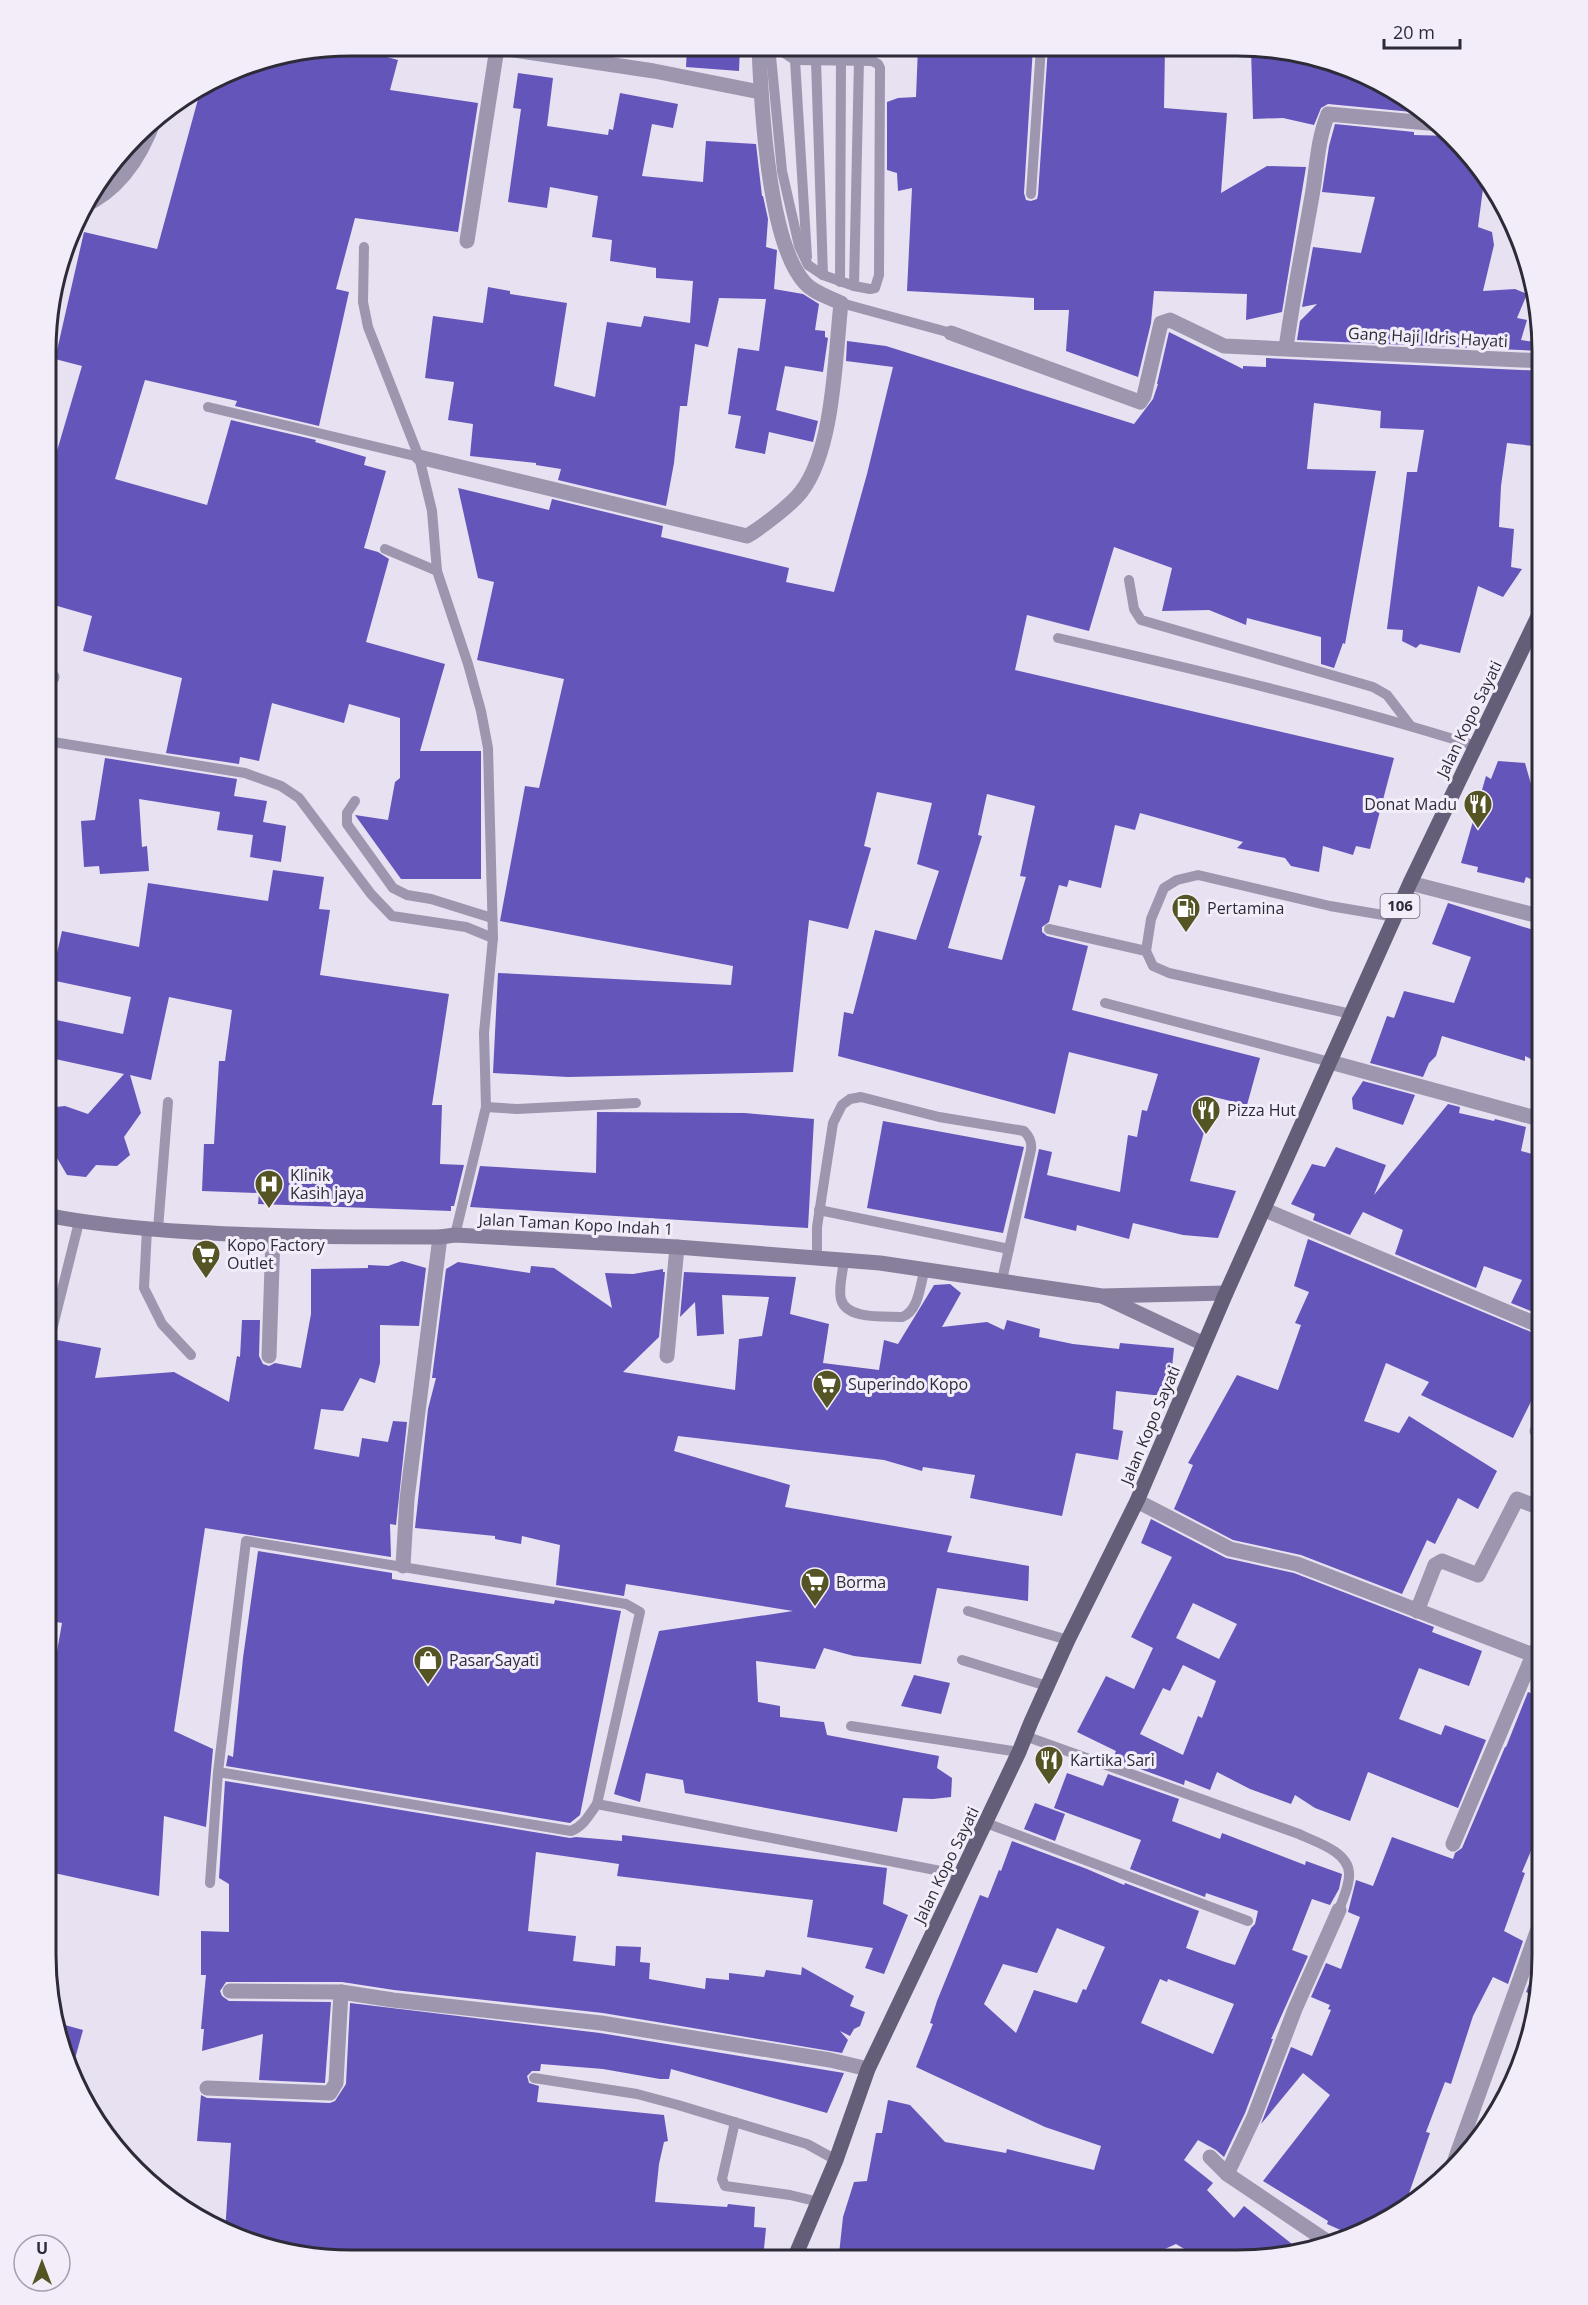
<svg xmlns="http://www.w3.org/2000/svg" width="1588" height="2305" viewBox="0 0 1588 2305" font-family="'Open Sans',sans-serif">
<rect width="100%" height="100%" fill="#e8e1f1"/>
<g fill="#6455bb" fill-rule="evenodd">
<polygon points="346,46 398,60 390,90 478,103 458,232 355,218 336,289 349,292 319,426 235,406 237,401 145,380 115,479 207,505 231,420 316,440 315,442 366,457 364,465 386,471 364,548 378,552 389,559 366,642 445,664 420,751 481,751 481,879 401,879 355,815 388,820 395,782 400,778 400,718 349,704 344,723 272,703 259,761 240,757 239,764 166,753 182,678 83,651 92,616 47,603 47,459 54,461 82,366 55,359 84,232 157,249 200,92 252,61"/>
<polygon points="687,46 740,46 739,71 686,67"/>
<polygon points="918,47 1033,47 1024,193 1026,200 1031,201 1037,199 1038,195 1048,47 1165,47 1164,108 1227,113 1221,193 1267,166 1306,167 1282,312 1246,320 1247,294 1154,291 1151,323 1138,377 1066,351 1069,310 1034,310 1034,298 907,291 912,188 898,191 897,173 887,170 887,102 898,98 916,97"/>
<polygon points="1251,48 1277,48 1354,68 1411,101 1412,112 1328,104 1321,108 1314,125 1283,118 1253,119"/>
<polygon points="518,73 553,78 547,126 608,135 609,129 613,130 620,93 678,104 673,128 652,124 642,176 703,182 706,141 756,144 762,196 763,196 768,219 766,247 777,250 774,289 803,294 819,304 815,330 825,331 825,337 828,338 823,372 785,366 776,410 818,421 813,442 769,432 765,454 735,448 741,416 728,414 738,348 759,351 766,299 719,298 708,347 695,344 687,406 680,406 674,463 666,506 558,480 561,469 536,465 536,463 470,456 473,424 448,420 454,382 425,378 433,316 483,323 488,287 510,291 510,294 567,303 554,386 595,397 607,322 641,327 644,316 690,323 693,281 656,278 656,268 610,261 612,240 592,237 598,196 550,187 547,208 508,202 521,109 513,108"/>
<polygon points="1335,124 1414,132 1414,135 1451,136 1480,164 1485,173 1478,227 1492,232 1494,245 1483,291 1515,289 1527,294 1517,318 1527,320 1521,340 1542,343 1543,351 1297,340 1300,321 1317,304 1302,307 1313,247 1361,253 1375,197 1322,192 1329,146"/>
<path d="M1169,332L1243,369V366L1266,367V358L1543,371V447L1507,443L1501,486L1499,527L1514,529L1511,567L1522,569L1503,597L1478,586L1460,653L1420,644L1416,648L1402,641L1403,630L1387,629L1407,472H1417L1424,430L1380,428L1381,411L1314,403L1307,469L1376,471L1345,644L1343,643L1334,668L1321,664V637L1247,618L1246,625L1209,610L1162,611L1172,568L1114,547L1089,631L1027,615L1015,670L1394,758L1370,849L1356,846L1353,855L1323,846L1319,872L1291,866L1285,858L1237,848L1243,842L1140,813L1135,830L1115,825L1101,888L1069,880L1067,887L1059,885L1049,922L1042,927V932L1047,936L1088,946L1072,1010L1260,1058L1247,1105L1210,1096L1205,1129L1190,1181L1236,1191L1218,1238L1183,1235L1133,1223L1129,1239L1077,1225L1076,1231L1024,1218L1039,1149L1052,1152L1047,1175L1120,1192L1128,1135L1137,1137L1142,1110L1147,1111L1158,1074L1069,1052L1055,1114L838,1056L844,1012L853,1014L875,930L916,940L939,871L917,864L932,803L877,792L864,846L871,848L848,929L809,920L793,1072L568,1077L493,1073L498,973L731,985L733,966L500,921L525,786L539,788L564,679L477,660L494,582L478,578L458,488L549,510L552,499L663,526L661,537L789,568L786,582L834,592L867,474L893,367L846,361L847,341L886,346L1134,424L1153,399L1158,384H1157ZM987,794L1035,806L1020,876L1026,877L1002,960L948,948L982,836L978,835Z"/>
<polygon points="105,758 237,779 234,796 267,801 263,822 286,826 281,862 250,857 253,835 217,830 220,812 139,799 142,847 147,846 149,871 100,874 99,866 84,867 81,821 95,820"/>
<polygon points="1498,761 1525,763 1533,791 1543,794 1543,884 1526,877 1524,883 1477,872 1478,867 1461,863 1486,776 1491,779"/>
<polygon points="273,870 324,877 319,909 330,910 320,975 449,994 432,1105 442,1105 440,1164 464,1165 454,1206 451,1206 451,1211 258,1204 259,1193 202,1191 204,1144 214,1144 219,1061 225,1061 232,1010 169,997 151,1080 130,1075 141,1113 124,1137 130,1155 117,1166 96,1165 86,1177 67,1175 46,1139 46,1112 56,1107 65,1106 88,1114 124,1074 46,1057 47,1018 123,1034 131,997 51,980 62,931 139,947 148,883 268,901"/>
<polygon points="1448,903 1543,933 1543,1039 1535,1061 1525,1056 1525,1061 1442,1036 1436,1056 1429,1063 1423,1077 1370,1063 1387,1016 1394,1018 1404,991 1454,1003 1471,957 1432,944"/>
<polygon points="1363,1081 1415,1095 1403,1125 1353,1109 1352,1098"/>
<polygon points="1448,1104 1460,1107 1459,1113 1494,1121 1495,1119 1526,1127 1521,1151 1543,1157 1543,1316 1511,1303 1522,1280 1484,1266 1476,1288 1395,1254 1403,1230 1363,1212 1350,1235 1313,1220 1315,1214 1291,1204 1312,1164 1325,1167 1336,1147 1386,1165 1374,1195"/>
<polygon points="597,1112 745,1113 814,1119 808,1228 470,1207 480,1166 596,1173"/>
<polygon points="883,1121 1024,1147 1003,1233 867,1208"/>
<polygon points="1308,1239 1543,1337 1543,1377 1513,1438 1421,1395 1429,1382 1386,1363 1364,1421 1399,1433 1409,1416 1497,1471 1478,1509 1458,1498 1435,1544 1427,1540 1402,1594 1301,1555 1233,1540 1174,1509 1193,1465 1188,1463 1237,1375 1278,1390 1301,1325 1295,1323 1309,1292 1294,1286"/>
<polygon points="402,1261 426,1268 419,1326 380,1325 380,1363 375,1383 360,1378 343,1411 321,1409 314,1449 359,1457 362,1438 388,1442 393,1421 407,1422 396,1525 390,1524 391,1557 205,1528 174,1731 213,1749 206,1827 164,1816 159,1896 45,1871 45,1719 62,1623 46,1620 46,1366 48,1357 54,1352 57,1340 101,1348 95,1378 174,1372 229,1402 237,1356 240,1357 242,1320 260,1320 259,1356 263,1364 269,1366 275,1363 301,1368 311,1314 311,1269 368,1268 368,1265 388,1266"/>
<polygon points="458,1262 530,1273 531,1266 554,1268 612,1308 605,1273 633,1274 663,1269 663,1272 665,1272 659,1337 623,1372 735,1390 739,1339 762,1336 769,1297 722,1295 724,1334 697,1336 695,1302 680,1317 684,1272 796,1277 790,1314 829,1324 823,1363 879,1370 884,1340 898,1344 934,1285 950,1284 961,1293 942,1327 987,1322 1004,1330 1007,1320 1040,1329 1039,1337 1073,1344 1119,1349 1120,1343 1174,1348 1171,1377 1166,1377 1163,1396 1116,1391 1113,1429 1123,1431 1118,1460 1076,1453 1062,1516 970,1498 975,1475 923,1467 922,1471 884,1460 678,1436 674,1451 790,1485 785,1507 952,1536 947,1552 1029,1566 1028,1601 937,1588 921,1664 854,1656 824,1648 815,1669 756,1661 758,1702 780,1706 780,1717 824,1722 827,1735 939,1756 937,1768 952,1778 951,1797 933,1799 903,1798 897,1832 685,1793 683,1780 646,1773 640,1802 614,1794 659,1631 793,1611 626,1584 624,1596 556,1585 560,1545 522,1536 521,1544 495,1539 495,1536 415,1528 428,1409 436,1378 432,1378 446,1269"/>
<path d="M1151,1519L1226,1558L1294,1573L1434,1627L1432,1632L1482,1651L1469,1686L1419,1668L1399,1719L1441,1735L1445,1725L1486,1740L1458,1808L1368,1772L1350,1821L1315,1808L1295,1795L1291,1804L1250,1789L1217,1772L1210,1790L1185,1780L1184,1785L1113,1759L1116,1751L1077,1732L1106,1676L1134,1689L1153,1648L1131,1637L1172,1557L1141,1543ZM1193,1603L1237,1624L1219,1659L1176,1638ZM1183,1665L1216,1681L1202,1718L1198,1716L1183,1755L1140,1734L1163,1688L1170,1691Z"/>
<polygon points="258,1551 392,1573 392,1579 554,1604 555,1600 621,1611 580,1815 570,1823 226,1766 228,1755 233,1757 243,1658"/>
<polygon points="914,1675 950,1683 941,1714 901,1706"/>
<polygon points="1528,1692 1542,1698 1542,1825 1522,1872 1525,1873 1504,1931 1523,1941 1508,1984 1493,1977 1473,2016 1451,2084 1445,2082 1426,2132 1430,2133 1407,2199 1403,2198 1398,2211 1372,2229 1354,2236 1327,2224 1328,2221 1263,2181 1330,2095 1303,2073 1261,2124 1291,2047 1312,2056 1331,2010 1328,2009 1330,2005 1311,1997 1326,1963 1341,1969 1360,1917 1348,1912 1356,1880 1373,1886 1392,1837 1453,1859 1455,1853 1462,1848 1505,1747 1506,1747"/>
<path d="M1067,1773L1103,1786L1108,1774L1179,1799L1172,1821L1220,1839L1222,1833L1305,1865L1306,1861L1342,1874L1339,1889L1330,1905L1312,1899L1292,1950L1308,1956L1271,2039H1273L1245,2113L1224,2157L1216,2150L1198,2140L1184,2160L1213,2183L1207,2190L1234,2218L1244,2206L1302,2252L1237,2260H1203L1176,2244L1140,2260L875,2259L878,2253L839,2254L843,2217L854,2182L867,2181L876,2133H882L888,2100L910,2105L945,2142L1006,2153L1007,2149L1094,2170L1101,2146L1045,2127L916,2067L933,2024L930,2023L937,2001L980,1895L988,1898L999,1870L1001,1871L1012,1841L1087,1869L1124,1885L1125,1883L1199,1911L1186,1948L1225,1962L1235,1965L1251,1928L1255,1924L1258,1911L1206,1893L1205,1897L1130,1869L1141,1840L1054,1808ZM1057,1928L1105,1947L1086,1990L1083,1989L1077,2003L1034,1990L1016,2033L984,2004L1003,1964L1037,1973ZM1160,1979L1167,1982L1168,1979L1234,2004L1213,2054L1141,2023Z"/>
<polygon points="225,1781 570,1838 576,1837 622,1841 622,1835 887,1868 883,1904 908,1915 884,1974 865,1968 873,1948 807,1937 813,1900 617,1876 619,1864 536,1852 528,1931 576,1936 573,1961 615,1966 616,1946 641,1947 640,1962 650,1963 649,1979 705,1989 706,1978 729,1980 729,1973 764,1977 766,1970 801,1975 802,1967 854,1996 850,2006 865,2012 860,2026 854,2029 850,2036 840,2031 848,2040 842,2053 603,2013 394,1990 342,1982 226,1982 220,1991 222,1996 229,2001 331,2002 325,2083 259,2080 263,2034 202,2051 204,2029 201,2029 206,1975 201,1975 201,1931 229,1932 229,1884 219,1878"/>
<polygon points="1035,1803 1065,1814 1055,1841 1024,1829"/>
<polygon points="1541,1951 1542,1952 1542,1974 1538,1998 1526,1992"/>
<polygon points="350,2003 600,2033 844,2073 827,2113 671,2069 669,2079 660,2079 603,2069 541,2064 540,2071 532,2071 527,2076 529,2083 539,2086 537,2102 664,2115 668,2141 664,2142 659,2164 655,2202 727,2207 728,2204 755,2207 754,2227 766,2228 763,2259 449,2258 369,2251 368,2258 311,2257 234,2237 225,2232 231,2143 197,2141 201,2095 207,2098 330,2103 335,2101 346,2084"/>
<polygon points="54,2022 83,2030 71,2073 60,2041"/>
</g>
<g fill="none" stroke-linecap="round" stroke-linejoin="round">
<g stroke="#9e96ae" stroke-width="10">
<polyline points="770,46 782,171 799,246 808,265 823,275 854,286 870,289 875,288 879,275 880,68 878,64 872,61 795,60 774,46"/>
<polyline points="795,60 807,257"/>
<polyline points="816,61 823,275"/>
<polyline points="1031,194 1041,47"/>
<polyline points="364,247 363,302 368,327 419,457 432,511 437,571 468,664 481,711 488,748 493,938 484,1033 486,1107 455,1235"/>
<polyline points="840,282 841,60"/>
<polyline points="854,286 859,60"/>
<polyline points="841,303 951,333"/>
<polyline points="208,407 419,457"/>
<polyline points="385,549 437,571"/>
<polyline points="1129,580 1134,609 1141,620 1373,687 1387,695 1410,725"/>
<path d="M1058,638C1198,670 1339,703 1476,746"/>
<polyline points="47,741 245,773 281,786 299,798 371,894 392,916 466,927 493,938"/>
<polyline points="355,801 347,813 347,824 393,888 407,895 431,899 492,918"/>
<polyline points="1049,929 1146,951"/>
<polyline points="1105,1003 1330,1062"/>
<polyline points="1351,1014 1169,973 1153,966 1146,951 1151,919 1164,888 1177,880 1198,875 1330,906 1395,917"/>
<polyline points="486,1107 517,1109 636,1103"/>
<polyline points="819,1210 1009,1249"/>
<polyline points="147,1229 144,1288 162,1324 191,1355"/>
<polyline points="158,1229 168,1102"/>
<path d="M817,1258V1227L833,1123L842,1105L850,1099L861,1097L939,1117L1024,1131C1030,1137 1032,1142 1031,1150L1002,1280"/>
<path d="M844,1260C843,1272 838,1288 841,1299C846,1320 885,1316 902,1317C919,1311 920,1285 925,1268"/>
<polyline points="47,1350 79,1222"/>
<polyline points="968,1611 1068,1640"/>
<polyline points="962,1660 1047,1686"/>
<polyline points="851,1726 1019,1752"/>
<path d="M1025,1736L1299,1834C1315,1842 1348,1851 1349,1873C1350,1885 1343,1898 1339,1910"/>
<polyline points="597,1804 961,1875"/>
<polyline points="986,1823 1248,1921"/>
<path d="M210,1883L218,1772L246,1541L626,1604L640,1612L597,1804C589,1815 584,1826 571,1831L218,1772"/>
<polyline points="534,2078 637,2094 678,2105 807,2144 836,2160"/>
<polyline points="735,2122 722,2179 725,2186 790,2195 819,2202"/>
</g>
<g stroke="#9e96ae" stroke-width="15">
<polyline points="480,45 654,71 760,92"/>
<path d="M83,206C120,190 142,154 155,118"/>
<polyline points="467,241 497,48"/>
<polyline points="951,333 1140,402 1144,396 1161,323 1170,320 1224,346 1543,361"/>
<path d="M1286,348C1293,297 1303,247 1312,196C1317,168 1317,141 1328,114L1439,124"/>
<path d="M419,457L747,536C761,528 792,504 801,492C834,450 835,356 841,303C829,297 814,293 805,283C768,243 761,102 759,46"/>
<polyline points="47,671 52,677"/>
<polyline points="1410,883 1543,917"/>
<polyline points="1330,1062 1532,1117 1538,1114 1543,1104"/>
<polyline points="1265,1210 1543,1327"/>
<polyline points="269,1356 273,1237"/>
<polyline points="667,1356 677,1247"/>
<polyline points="1537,1431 1543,1421"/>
<polyline points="1137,1501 1230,1549 1297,1564 1533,1655"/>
<polyline points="403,1566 407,1499 440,1237"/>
<polyline points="1417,1611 1435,1565 1442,1561 1478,1575 1517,1499 1543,1509"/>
<polyline points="1453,1844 1533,1655 1542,1640"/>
<polyline points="230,1991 341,1992 393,2000 601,2023 830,2060 868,2069"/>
<polyline points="207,2088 330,2093 336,2083 341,1992"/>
<polyline points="1210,2157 1227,2174 1331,2244"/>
<polyline points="1452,2168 1542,1918"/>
<polyline points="1227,2174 1254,2117 1295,2009 1339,1910"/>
</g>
<g stroke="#877f9c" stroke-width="15">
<path d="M46,1215C95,1225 143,1229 192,1232C275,1237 357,1237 440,1237L455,1235L677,1247L880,1263L1102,1296L1226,1293"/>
<polyline points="1104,1297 1204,1344"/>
</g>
<polyline stroke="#645e78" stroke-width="15" points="794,2259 836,2160 868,2069 1019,1752 1031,1722 1068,1640 1137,1501 1226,1293 1410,883 1543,606"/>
</g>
<defs>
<g id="restaurant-pin" transform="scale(1.5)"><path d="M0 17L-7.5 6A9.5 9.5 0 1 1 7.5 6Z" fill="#555424" stroke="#f2edf9"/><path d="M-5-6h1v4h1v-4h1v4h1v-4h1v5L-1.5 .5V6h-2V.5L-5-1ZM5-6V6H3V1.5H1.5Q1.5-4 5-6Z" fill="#fff"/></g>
<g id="fuel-pin" transform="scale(1.5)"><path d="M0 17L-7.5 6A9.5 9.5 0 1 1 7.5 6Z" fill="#555424" stroke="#f2edf9"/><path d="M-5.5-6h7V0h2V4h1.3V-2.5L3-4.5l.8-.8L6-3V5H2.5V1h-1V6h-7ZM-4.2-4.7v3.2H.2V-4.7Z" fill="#fff"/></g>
<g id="hospital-pin" transform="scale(1.5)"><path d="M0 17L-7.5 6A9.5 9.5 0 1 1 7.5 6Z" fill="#555424" stroke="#f2edf9"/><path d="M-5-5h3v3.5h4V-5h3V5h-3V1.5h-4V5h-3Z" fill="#fff"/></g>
<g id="supermarket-pin" transform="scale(1.5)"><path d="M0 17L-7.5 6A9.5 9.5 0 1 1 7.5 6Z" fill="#555424" stroke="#f2edf9"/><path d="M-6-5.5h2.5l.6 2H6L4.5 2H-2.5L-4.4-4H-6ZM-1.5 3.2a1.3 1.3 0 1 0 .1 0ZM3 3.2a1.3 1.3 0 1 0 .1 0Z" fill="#fff"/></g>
<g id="shop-pin" transform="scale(1.5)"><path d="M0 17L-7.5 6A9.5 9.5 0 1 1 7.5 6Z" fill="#555424" stroke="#f2edf9"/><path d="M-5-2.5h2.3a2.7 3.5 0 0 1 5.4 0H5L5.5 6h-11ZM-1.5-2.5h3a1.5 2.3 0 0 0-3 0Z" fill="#fff"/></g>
</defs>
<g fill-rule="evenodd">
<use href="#restaurant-pin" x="1478" y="804"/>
<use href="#fuel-pin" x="1186" y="908"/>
<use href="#restaurant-pin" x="1206" y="1110"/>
<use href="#hospital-pin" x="269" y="1184"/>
<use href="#supermarket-pin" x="206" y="1254"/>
<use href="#supermarket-pin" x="827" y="1384"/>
<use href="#supermarket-pin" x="815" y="1582"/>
<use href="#shop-pin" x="428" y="1660"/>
<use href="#restaurant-pin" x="1049" y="1760"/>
</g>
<g text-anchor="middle" stroke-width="6" stroke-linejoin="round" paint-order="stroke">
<rect fill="#f2edf9" stroke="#696572" stroke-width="1.5" x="1380.5" y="894" width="39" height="24" rx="4.5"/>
<g font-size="15" font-weight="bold" fill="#2e2b38">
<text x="1400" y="911">106</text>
</g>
<g font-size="16" fill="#2e2b38" stroke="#f2edf9">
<text transform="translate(1428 337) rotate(3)" y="6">Gang Haji Idris Hayati</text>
<text transform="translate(1469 719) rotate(-64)" y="6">Jalan Kopo Sayati</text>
<text transform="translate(576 1224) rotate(3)" y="6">Jalan Taman Kopo Indah 1</text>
<text transform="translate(1150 1425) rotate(-67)" y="6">Jalan Kopo Sayati</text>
<text transform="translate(946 1865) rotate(-64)" y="6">Jalan Kopo Sayati</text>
</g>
<g font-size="16" fill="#2e2b38" stroke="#f2edf9" text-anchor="start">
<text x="1457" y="810" text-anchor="end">Donat Madu</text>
<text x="1207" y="914">Pertamina</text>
<text x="1227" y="1116">Pizza Hut</text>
<text x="290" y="1181">Klinik<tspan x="290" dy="18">Kasih jaya</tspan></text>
<text x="227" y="1251">Kopo Factory<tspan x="227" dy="18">Outlet</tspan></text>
<text x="848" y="1390">Superindo Kopo</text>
<text x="836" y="1588">Borma</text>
<text x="449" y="1666">Pasar Sayati</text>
<text x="1070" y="1766">Kartika Sari</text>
</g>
</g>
<path d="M0 0H1588V2305H0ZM351 56H1237A295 295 0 0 1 1532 351V1955A295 295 0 0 1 1237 2250H351A295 295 0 0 1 56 1955V351A295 295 0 0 1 351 56Z" fill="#f2edf9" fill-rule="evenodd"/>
<path fill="none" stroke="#2e2b38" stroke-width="3" d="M351 56H1237A295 295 0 0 1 1532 351V1955A295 295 0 0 1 1237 2250H351A295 295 0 0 1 56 1955V351A295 295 0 0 1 351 56Z"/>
<g transform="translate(42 2263)"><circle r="28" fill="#f2edf9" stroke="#a49fac" stroke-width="1.5"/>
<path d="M0-4.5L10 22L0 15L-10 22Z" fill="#555424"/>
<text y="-9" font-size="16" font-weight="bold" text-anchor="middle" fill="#2e2b38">U</text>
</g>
<path d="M1384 39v9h76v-9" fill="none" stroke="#2e2b38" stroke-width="3"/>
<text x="1393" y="39" font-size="18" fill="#2e2b38" stroke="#f2edf9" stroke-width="4.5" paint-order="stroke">20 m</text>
</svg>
